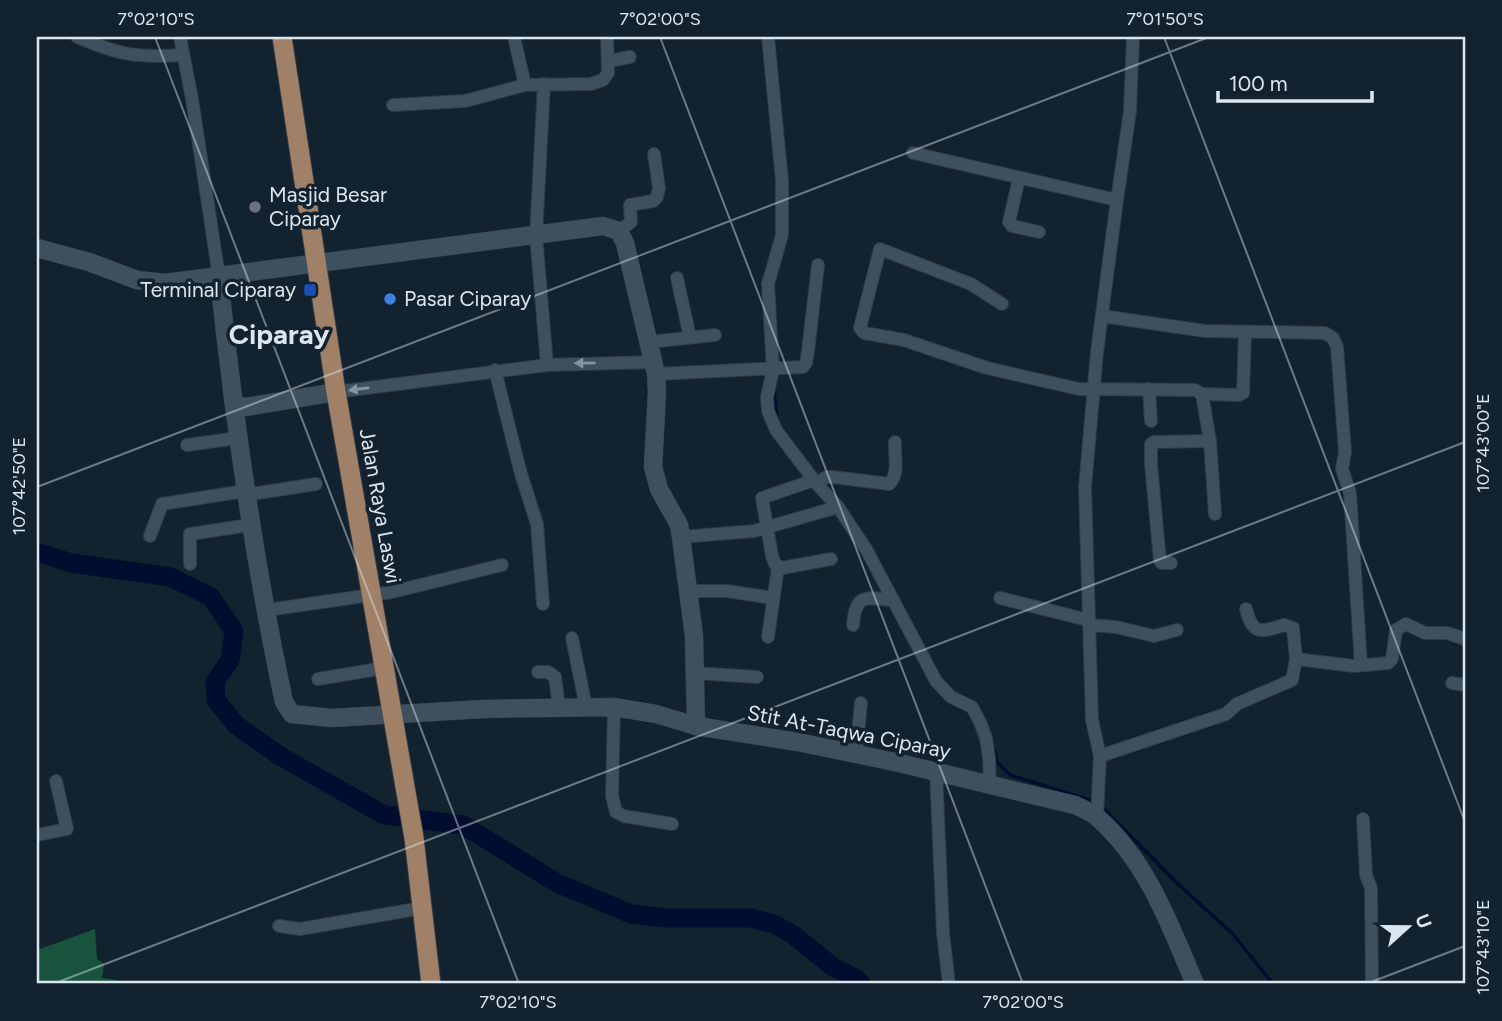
<svg xmlns="http://www.w3.org/2000/svg" width="1502" height="1021" viewBox="0 0 1502 1021" font-family="Figtree,sans-serif">
<rect width="100%" height="100%" fill="#12222e"/>
<polygon fill="#18543d" points="95,929 97,959 104,964 102,978 117,980 117,984 37,984 37,950"/>
<g fill="none" stroke-linecap="round" stroke-linejoin="round">
<g stroke="#000d2f" stroke-width="3.5">
<polyline points="774,391 777,418"/>
<polyline points="994,750 997,762 1010,775 1093,801"/>
<polyline points="1102,807 1179,885 1232,933 1273,984"/>
</g>
<polyline stroke="#000d2f" stroke-width="19" points="37,552 71,563 170,577 211,597 234,631 230,660 215,682 216,700 236,725 280,756 384,815 463,825 557,883 631,914 667,918 750,918 774,924 792,934 833,967 857,979 861,984"/>
<g stroke="#313b46" stroke-width="14">
<g id="street">
<path d="M77,37C120,55 137,58 183,55"/>
<polyline points="180,37 192,99 219,277"/>
<polyline points="514,37 525,85"/>
<polyline points="768,37 782,181 782,235 768,284 773,370 767,397 768,411 776,430 816,483 838,507 866,549 936,681 951,697 972,707 980,722 986,738 989,758 990,785"/>
<polyline points="609,61 630,57"/>
<polyline points="544,84 536,235 547,365"/>
<polyline points="393,105 465,101 525,85 591,84 603,80 608,73 607,37"/>
<polyline points="913,153 1117,200 1097,352 1085,487 1092,720 1100,756 1097,816"/>
<polyline points="1019,178 1009,222 1012,226 1039,232"/>
<polyline points="1117,200 1130,111 1133,37"/>
<polyline points="619,231 631,222 630,205 653,201 657,197 659,188 654,154"/>
<polyline points="677,278 690,337"/>
<polyline points="1002,304 971,284 880,249 860,328 864,333 904,340 987,368 1079,389 1195,390 1202,394 1239,395 1243,393 1245,333"/>
<polyline points="1102,316 1205,331 1325,333 1333,338 1337,347 1345,452 1342,469 1350,493 1361,665"/>
<polyline points="649,342 715,335"/>
<polyline points="495,370 521,474 537,524 543,604"/>
<polyline points="656,374 803,367 806,363 808,351 818,265"/>
<polyline points="1149,389 1151,421"/>
<polyline points="336,392 547,365 654,362"/>
<polyline points="1202,394 1210,441 1215,514"/>
<polyline points="187,445 238,438"/>
<polyline points="814,480 762,498 772,556 775,564 782,568 831,559"/>
<path d="M816,483L827,477H833L889,484C900,474 894,456 895,442"/>
<polyline points="245,495 316,484"/>
<polyline points="150,536 162,504 245,491"/>
<polyline points="681,537 754,531 838,507"/>
<polyline points="1171,563 1162,563 1160,561 1151,464 1151,444 1154,442 1210,441"/>
<polyline points="190,564 190,534 250,525"/>
<polyline points="688,591 727,591 773,598"/>
<polyline points="1000,598 1088,620"/>
<polyline points="267,610 392,592 502,565"/>
<path d="M853,625C856,594 864,597 891,600"/>
<polyline points="1089,625 1116,627 1154,636 1177,630"/>
<polyline points="768,637 778,567"/>
<polyline points="572,638 586,707"/>
<polyline points="1296,659 1354,666 1388,663 1392,659 1396,630 1406,624 1425,633 1447,633 1465,639"/>
<polyline points="538,672 548,672 555,677 559,707"/>
<polyline points="695,673 757,677"/>
<polyline points="318,679 384,668"/>
<polyline points="1452,683 1465,685"/>
<polyline points="614,707 612,796 616,812 624,816 672,824"/>
<polyline points="856,754 861,703"/>
<path d="M1100,756L1226,714L1237,704L1292,680L1296,659L1293,628L1284,625C1261,632 1253,636 1246,609"/>
<polyline points="936,771 943,933 949,984"/>
<polyline points="1363,819 1366,875 1371,888 1372,984"/>
<polyline points="37,835 67,829 56,781"/>
<polyline points="279,926 300,929 422,908"/>
</g>
</g>
<g stroke="#313b46" stroke-width="19">
<g id="secondary">
<polyline points="37,248 89,262 137,280 165,283 603,226 619,231 625,243 656,374 657,392 653,467 659,489 679,525 681,537 694,636 696,726"/>
<path d="M219,277C234,420 254,562 284,702L292,714L332,718L483,709L614,707L656,714L696,726L798,742L895,762L1075,805C1083,809 1092,812 1098,818C1147,861 1170,925 1195,984"/>
<polyline points="233,401 239,406 246,407 336,392"/>
</g>
</g>
<g stroke="#313b46" stroke-width="21">
<polyline id="primary" points="282,37 336,392 414,838 431,984"/>
</g>
<use href="#street" stroke="#3e505e" stroke-width="12"/>
<use href="#secondary" stroke="#3e505e" stroke-width="18"/>
<use href="#primary" stroke="#a08167" stroke-width="19"/>
</g>
<defs><path id="oneway-solid" d="M-6-.8H1V-3.2L6.5 0L1 3.2V.8H-6Z" transform="scale(1.75)"/></defs>
<g fill="#85949f">
<use href="#oneway-solid" transform="translate(585 363) rotate(179)"/>
<use href="#oneway-solid" transform="translate(359 389) rotate(172)"/>
</g>
<path fill="none" stroke="#dce6ef" stroke-width="2" stroke-opacity="0.45" d="M155,37L519,984M660,37L1023,984M1164,37L1465,822M37,487L1209,37M53,984L1465,442M1366,984L1465,946"/>
<circle fill="#6b7280" stroke="#12222e" stroke-width="2.5" cx="255" cy="207" r="7"/>
<rect fill="#1a4fb4" stroke="#12222e" stroke-width="2.5" x="303" y="283" width="14" height="14" rx="3.5"/>
<circle fill="#3f7fe0" stroke="#12222e" stroke-width="2.5" cx="390" cy="299" r="7"/>
<g text-anchor="middle" stroke-width="7" stroke-linejoin="round" paint-order="stroke">
<g font-size="21" fill="#dce6ef" stroke="#12222e" text-anchor="start">
<text x="269" y="202">Masjid Besar<tspan x="269" dy="24">Ciparay</tspan></text>
<text x="296" y="297" text-anchor="end">Terminal Ciparay</text>
<text x="404" y="306">Pasar Ciparay</text>
</g>
<g font-size="21" fill="#dce6ef" stroke="#12222e">
<text transform="translate(380 506) rotate(80)" y="7">Jalan Raya Laswi</text>
<text transform="translate(849 732) rotate(11)" y="7">Stit At-Taqwa Ciparay</text>
</g>
<g font-size="28" font-weight="bold" fill="#dce6ef" stroke="#12222e">
<text x="279" y="344">Ciparay</text>
</g>
</g>
<rect width="1502" height="1021" fill="none" stroke="#12222e" stroke-width="77"/>
<g transform="translate(1408 927) rotate(69)" stroke="#12222e" stroke-width="5" paint-order="stroke">
<path d="M0-5L12 26L0 18L-12 26Z" fill="#dce6ef"/>
<text y="-10" font-size="19" font-weight="bold" text-anchor="middle" fill="#dce6ef">U</text>
</g>
<path d="M1218 91v10h154v-10" fill="none" stroke="#dce6ef" stroke-width="3.5"/>
<text x="1229" y="91" font-size="21" fill="#dce6ef" stroke="#12222e" stroke-width="5" paint-order="stroke">100 m</text>
<rect x="38" y="38" width="1426" height="944" fill="none" stroke="#dce6ef" stroke-width="2.5"/>
<g font-size="18" text-anchor="middle" fill="#dce6ef">
<text x="156" y="25">7°02'10"S</text>
<text x="660" y="25">7°02'00"S</text>
<text x="1165" y="25">7°01'50"S</text>
<text transform="translate(1483 443) rotate(-90)" y="6">107°43'00"E</text>
<text transform="translate(19 486) rotate(-90)" y="6">107°42'50"E</text>
<text transform="translate(1483 947) rotate(-90)" y="6">107°43'10"E</text>
<text x="518" y="1008">7°02'10"S</text>
<text x="1023" y="1008">7°02'00"S</text>
</g>
</svg>
